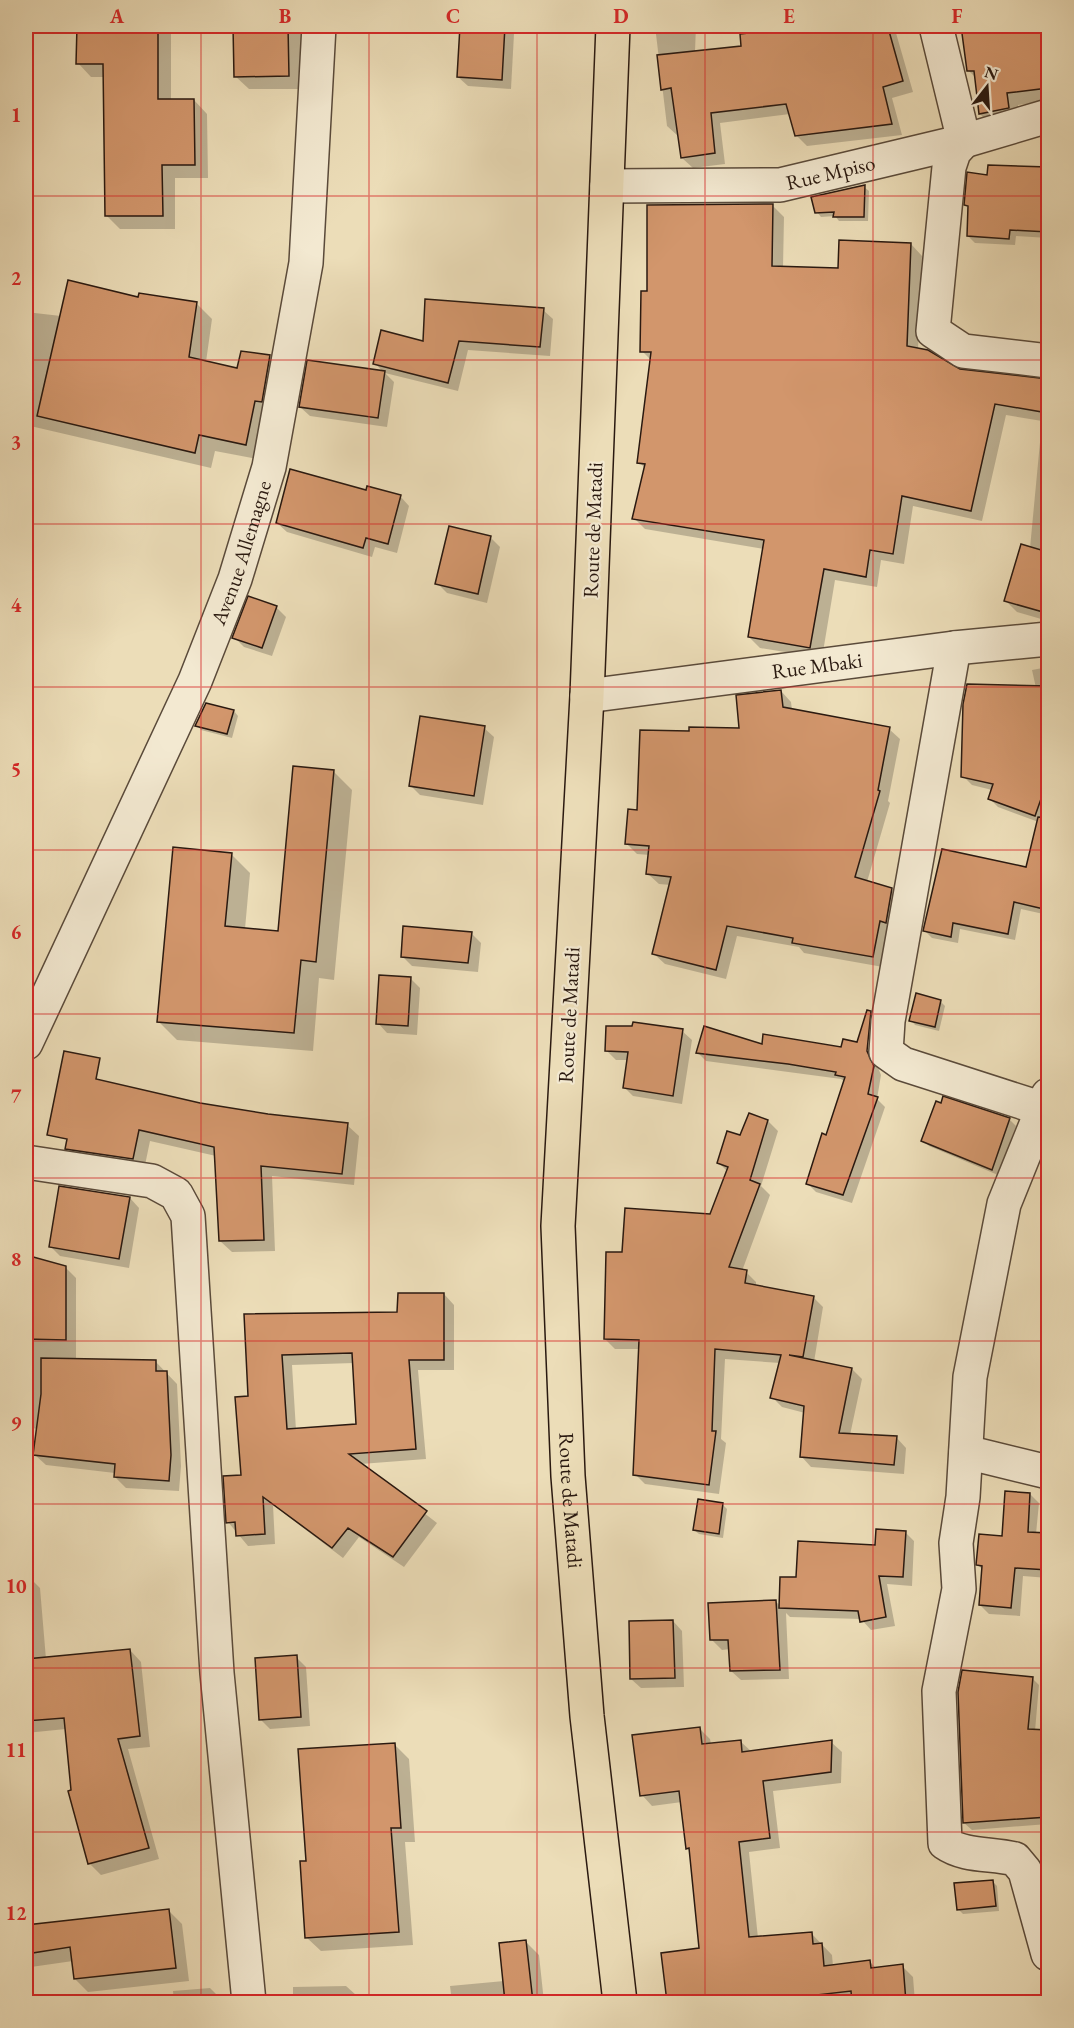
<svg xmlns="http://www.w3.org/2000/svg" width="1074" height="2028" viewBox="0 0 1074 2028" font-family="'EB Garamond',serif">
<rect width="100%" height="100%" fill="#ecddb8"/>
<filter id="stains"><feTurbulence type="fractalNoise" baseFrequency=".00333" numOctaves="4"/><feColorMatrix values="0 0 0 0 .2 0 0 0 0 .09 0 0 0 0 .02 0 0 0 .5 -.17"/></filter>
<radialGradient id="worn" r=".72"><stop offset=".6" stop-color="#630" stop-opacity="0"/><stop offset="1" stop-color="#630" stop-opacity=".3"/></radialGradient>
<g fill="#0003" fill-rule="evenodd">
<polygon points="26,26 171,26 171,100 194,100 207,114 208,178 175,178 175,229 120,229 106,215 105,77 91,77 78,63 78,26"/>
<polygon points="234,26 301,26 302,89 249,89 235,76"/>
<polygon points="462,26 506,26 514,34 511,89 468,86 458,77"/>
<polygon points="655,26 696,26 695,52 743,47 774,32 773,26 894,26 913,92 892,98 902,135 807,146 796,135 790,114 720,123 725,164 693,168 682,158 678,136 667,126"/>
<polygon points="963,26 1048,26 1048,101 1018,105 1020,120 992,126 980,114 976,78 969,71"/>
<polygon points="989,167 1048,169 1048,238 1016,236 1015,245 975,243 968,236 970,208 966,204 989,177"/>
<polygon points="864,187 869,191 868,221 839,221 835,216 821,217 817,212"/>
<polygon points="772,205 784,217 783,268 840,270 911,244 922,256 918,350 960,371 1048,383 1048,621 1017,612 1006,601 1030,548 1042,421 1006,415 982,521 913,506 904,564 881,560 877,587 835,580 822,658 760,648 749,637 764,549 645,529 634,518 645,468 639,462 652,361 642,351 649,292"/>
<polygon points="140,299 196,303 212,319 206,362 239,370 270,356 286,372 262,460 215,451 211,468 26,425 26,312 61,316"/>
<polygon points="543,310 553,319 550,356 468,350 458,391 385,373 394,382 387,427 310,416 300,407 383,372 375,363 424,343"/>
<polygon points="367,492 400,496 409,506 397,553 375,547 372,557 287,532 277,523"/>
<polygon points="491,538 500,547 487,603 447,593 437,583"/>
<polygon points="276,607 286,617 272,656 244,647 234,637"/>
<polygon points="1048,667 1048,811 1044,824 998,807 989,798 992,790 972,785 963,776 1036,688 1032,670"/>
<polygon points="781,691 791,702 792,710 889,729 900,739 888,801 890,803 867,882 892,890 902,900 883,967 804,953 799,947 737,936 726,979 665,964 654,954 671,885 659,884 648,874 650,855 637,854 626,843 638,812 690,733 741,730"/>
<polygon points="234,711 238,716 232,738 201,730 197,725"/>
<polygon points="484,728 494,737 483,805 420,795 410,785"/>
<polygon points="333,771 352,790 334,980 319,978 313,1051 177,1040 158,1021 231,854 250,873 245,929 279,933"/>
<polygon points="1030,856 1048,860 1048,915 1021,909 1015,940 960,929 958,943 932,938 925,931 1027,869"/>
<polygon points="471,933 481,943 478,972 412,966 402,956"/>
<polygon points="410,978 420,988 417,1035 387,1033 378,1023"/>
<polygon points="940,1001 945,1006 939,1031 915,1025 911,1020"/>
<path d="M870,1013L878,1021L875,1060L881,1075L877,1099L885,1107L852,1203L816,1192L808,1184L845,1082L841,1079L706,1061L698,1053L763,1046L842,1049L858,1043ZM870,1038L868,1058H865L866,1045Z"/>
<polygon points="682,1031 692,1040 682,1104 633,1096 624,1087 628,1060 616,1060 607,1051"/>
<polygon points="200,1104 268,1116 347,1125 359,1136 354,1185 272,1176 275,1251 232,1252 220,1241 216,1156 150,1141 144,1170 78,1160 67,1148"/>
<polygon points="1009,1119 1016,1126 998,1175 929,1146 923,1140"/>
<polygon points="768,1121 778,1131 761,1186 770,1195 742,1271 746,1272 756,1282 756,1287 813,1297 823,1307 814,1362 852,1369 862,1379 850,1435 896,1437 906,1448 904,1474 811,1467 801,1456 805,1413 782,1407 772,1397 780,1363 725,1359 721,1439 726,1443 719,1494 645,1484 635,1474 640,1349 615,1349 605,1339 623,1254 711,1215 728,1172 719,1163 741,1137"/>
<polygon points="130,1198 139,1208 129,1268 60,1256 51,1247"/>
<polygon points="26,1257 65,1267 76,1278 76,1360 155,1361 177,1384 181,1466 179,1491 126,1488 115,1477 115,1473 46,1465 35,1455 38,1429 26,1427"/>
<path d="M444,1294L454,1305V1370H418L426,1459L361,1464L437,1523L404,1567L359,1537L343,1558L273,1505L275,1544L248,1546L228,1522L242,1476L249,1397L246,1316L399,1314ZM354,1363L357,1426L296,1430L292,1365Z"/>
<polygon points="1030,1494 1039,1503 1036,1534 1048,1535 1048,1578 1023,1576 1020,1616 989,1614 980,1605 983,1570 978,1565 1003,1538"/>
<polygon points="722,1504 727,1509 723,1538 699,1534 694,1530"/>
<polygon points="905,1532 914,1541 912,1586 887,1584 895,1626 871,1630 861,1619 790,1617 786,1613 789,1679 741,1680 731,1671 730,1649 722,1650 712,1640 776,1602 781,1606 797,1579 877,1547"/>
<polygon points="26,1577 29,1577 40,1588 46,1659 130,1650 141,1662 150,1747 128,1749 159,1859 101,1875 90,1864 69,1792 73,1791 66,1729 26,1733"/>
<polygon points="673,1621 682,1631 684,1687 641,1688 631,1679"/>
<polygon points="296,1657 306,1667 310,1726 270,1729 260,1719"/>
<polygon points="1032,1678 1039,1685 1035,1731 1048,1731 1048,1824 972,1830 964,1823"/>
<polygon points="700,1729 710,1739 711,1744 740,1741 752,1752 831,1742 842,1752 841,1783 773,1791 780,1848 749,1852 758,1938 811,1933 832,1955 833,1966 870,1962 877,1969 902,1966 913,1977 915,2002 669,2002 663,1955 701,1950 691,1851 688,1848 682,1802 652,1806 642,1795"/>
<polygon points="394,1744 409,1759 415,1842 405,1842 413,1945 321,1951 306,1937"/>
<polygon points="993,1882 997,1886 999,1911 963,1914 958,1909"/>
<polygon points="169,1911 182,1924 189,1981 88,1992 75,1979 73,1961 31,1967 26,1962 26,1926"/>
<polygon points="526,1942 539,1955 544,2002 452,2002 450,1986 504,1981"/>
<polygon points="346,1986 356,1995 356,2002 293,2002 293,1987"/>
<polygon points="210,1988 220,1998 221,2002 174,2002 173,1991"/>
</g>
<g fill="#d2966c" stroke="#2a1910" stroke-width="1.5" fill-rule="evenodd">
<polygon points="77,26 158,26 158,99 194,99 195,165 162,165 163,216 105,216 103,64 76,64"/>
<polygon points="233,26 288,26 289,76 234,77"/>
<polygon points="460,26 505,26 502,80 457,77"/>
<polygon points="774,26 880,26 881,33 889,31 903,81 883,87 892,124 795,136 786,104 711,113 715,153 681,158 671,88 661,90 657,55 741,46 740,34 776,30"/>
<polygon points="961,26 1048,26 1048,88 1007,93 1009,108 979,114 974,71 967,71"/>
<polygon points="988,165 1048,167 1048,232 1010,230 1009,239 967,236 968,206 964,205 967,172 987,175"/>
<polygon points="865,185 864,217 833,217 834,212 815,213 811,197"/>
<polygon points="773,204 772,266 838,268 839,240 911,243 907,346 928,350 960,369 1048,379 1048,413 995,404 971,511 902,496 893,554 870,550 866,577 824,569 810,648 748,637 764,540 632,519 645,464 637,463 651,352 640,352 641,291 647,291 647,205"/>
<polygon points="68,280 138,297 139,293 197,302 189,357 237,368 241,351 270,355 262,402 255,401 246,445 199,435 195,453 37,416"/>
<polygon points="425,299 544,308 540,347 459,341 448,383 373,364 381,330 423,341"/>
<polygon points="307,360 385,371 378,418 299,407"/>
<polygon points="290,469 366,490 367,486 401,495 388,544 366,538 363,548 276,523"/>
<polygon points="449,526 491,536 478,594 435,584"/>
<polygon points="1021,544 1048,552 1048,592 1043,612 1004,601"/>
<polygon points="248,596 277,606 262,648 232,638"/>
<polygon points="967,684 1048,686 1048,779 1035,816 988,799 993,784 961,777 963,704"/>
<polygon points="781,690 783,707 890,727 878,790 880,791 855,877 892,888 886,923 880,921 873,957 792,943 793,938 727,926 716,970 652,954 671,877 646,874 649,846 625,844 628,809 637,810 640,730 689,731 689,727 739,728 736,695"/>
<polygon points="206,703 234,710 227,734 195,726"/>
<polygon points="420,716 485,726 474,796 409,786"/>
<polygon points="293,766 334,770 316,962 301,960 294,1033 157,1022 173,847 232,853 225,926 278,931"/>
<polygon points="1038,817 1048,818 1048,910 1014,902 1008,934 953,923 951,937 923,931 942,849 1026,867"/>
<polygon points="403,926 472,932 468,963 401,957"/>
<polygon points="379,975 411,977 408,1026 376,1024"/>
<polygon points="916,993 941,1000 935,1027 909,1021"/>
<polygon points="867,1010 871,1011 867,1051 874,1066 868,1094 878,1097 843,1195 806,1184 822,1133 826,1135 845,1077 835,1075 836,1072 788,1064 696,1053 704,1026 762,1044 763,1034 841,1047 843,1039 857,1042"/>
<polygon points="633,1022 683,1029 673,1096 623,1088 628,1052 605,1051 606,1026 632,1026"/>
<polygon points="64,1051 100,1058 96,1079 200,1103 268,1114 348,1123 342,1174 261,1166 264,1240 219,1241 214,1147 139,1130 133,1159 65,1149 67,1139 47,1135"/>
<polygon points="943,1096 1010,1118 992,1170 921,1141 936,1101 941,1103"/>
<polygon points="749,1113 768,1120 750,1180 760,1184 729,1267 747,1270 745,1283 814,1296 803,1357 789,1355 852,1368 839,1433 897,1436 894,1465 800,1457 804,1406 770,1398 781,1355 715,1349 712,1431 716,1431 709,1485 633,1475 639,1340 604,1339 606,1252 622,1252 625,1208 710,1214 728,1167 717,1163 727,1131 740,1135"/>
<polygon points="59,1186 130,1197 119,1259 49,1247"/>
<polygon points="26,1255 66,1266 66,1340 26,1339"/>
<path d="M398,1293H444V1360H409L416,1449L349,1454L427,1511L393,1557L348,1528L332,1548L263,1497L265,1534L236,1536L235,1522L226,1523L223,1476L241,1475L235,1397L248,1396L244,1314L397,1312ZM352,1353L356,1424L287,1429L282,1355Z"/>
<polygon points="41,1358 156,1360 156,1371 167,1371 171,1455 169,1481 114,1477 115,1464 33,1455 41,1394"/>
<polygon points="1005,1491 1030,1493 1028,1532 1048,1533 1048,1570 1015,1568 1011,1608 979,1605 982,1566 976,1565 979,1534 1002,1536"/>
<polygon points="698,1499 723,1503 719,1534 693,1530"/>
<polygon points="876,1529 906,1531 903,1577 879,1576 886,1617 860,1622 858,1611 779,1608 780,1577 796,1577 798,1541 875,1545"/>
<polygon points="776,1600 780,1670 730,1671 728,1640 710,1640 708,1603"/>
<polygon points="673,1620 675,1678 630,1679 629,1621"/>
<polygon points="130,1649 140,1736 118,1739 149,1848 88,1864 68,1791 71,1790 64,1718 26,1721 26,1659"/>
<polygon points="297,1655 301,1717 259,1720 255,1658"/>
<polygon points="962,1670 1033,1677 1028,1729 1048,1730 1048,1817 963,1823 958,1692"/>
<polygon points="700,1727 702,1744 741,1740 742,1752 832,1740 831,1772 763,1781 770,1838 739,1842 749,1937 812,1932 813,1944 822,1943 824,1966 870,1960 871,1968 903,1964 906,2002 852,2002 851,1991 756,2002 667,2002 661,1953 699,1948 689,1848 686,1849 679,1791 640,1796 632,1735"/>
<polygon points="395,1743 401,1828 391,1828 399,1932 305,1938 300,1861 306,1861 298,1749"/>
<polygon points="993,1880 996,1906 957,1910 954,1883"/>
<polygon points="169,1909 176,1968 74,1979 70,1947 26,1954 26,1925"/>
<polygon points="526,1940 533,2002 505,2002 499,1943"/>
</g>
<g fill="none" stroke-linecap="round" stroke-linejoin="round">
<g stroke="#5a4a3a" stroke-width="36">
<g id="minor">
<polyline points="936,26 964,141 954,152 949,167 933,331 963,351 1048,361"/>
<path id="s1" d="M607,186L780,185L964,141L1048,116"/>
<polyline points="954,648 888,1021 886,1052 903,1064 1043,1109"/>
<path id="s2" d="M587,696L954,648L1048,639"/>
<path id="s3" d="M26,1043L195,681L235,579L269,467L306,263L319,26"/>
<path d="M1048,1095L1004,1204L970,1377L963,1497L956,1543L959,1589L939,1691L945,1843C965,1857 992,1853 1015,1859L1025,1871L1048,1954"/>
<polyline points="26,1162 152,1181 176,1194 188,1216 217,1673 249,2002"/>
<polyline points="966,1452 1048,1472"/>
</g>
</g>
<g stroke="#2a1910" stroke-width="36">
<g id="trunk">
<path id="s4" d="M613,26L587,696L558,1226L568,1476L587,1716L620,2002"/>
</g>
</g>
<use href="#minor" stroke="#f3e9d1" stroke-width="33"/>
<use href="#trunk" stroke="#ecddb8" stroke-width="33"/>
</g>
<path fill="none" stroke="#d62828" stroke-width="1.5" stroke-opacity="0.55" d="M201,26V2002M369,26V2002M537,26V2002M705,26V2002M873,26V2002M26,196H1048M26,360H1048M26,524H1048M26,687H1048M26,850H1048M26,1014H1048M26,1178H1048M26,1341H1048M26,1504H1048M26,1668H1048M26,1832H1048"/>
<g text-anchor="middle" stroke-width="4.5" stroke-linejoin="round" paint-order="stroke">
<g font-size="21" fill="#2a1910" stroke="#f3e9d1">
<text dy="7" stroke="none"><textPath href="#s1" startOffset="225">Rue Mpiso</textPath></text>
<text transform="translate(593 530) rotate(-88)" y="7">Route de Matadi</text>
<text dy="7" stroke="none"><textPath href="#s3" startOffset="536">Avenue Allemagne</textPath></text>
<text dy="7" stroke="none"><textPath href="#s2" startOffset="232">Rue Mbaki</textPath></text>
<text transform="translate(569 1015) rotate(-87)" y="7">Route de Matadi</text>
<text dy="7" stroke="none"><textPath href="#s4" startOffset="1476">Route de Matadi</textPath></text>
</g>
</g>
<rect width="1074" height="2028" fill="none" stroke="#ecddb8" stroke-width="66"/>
<g transform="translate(987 87) rotate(17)" stroke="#f3e9d1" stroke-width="4.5" paint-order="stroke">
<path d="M0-4.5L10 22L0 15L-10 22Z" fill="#2a1910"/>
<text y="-9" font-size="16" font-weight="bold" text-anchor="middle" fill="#2a1910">N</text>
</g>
<rect x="33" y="33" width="1008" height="1962" fill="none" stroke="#d62828" stroke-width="2"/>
<g font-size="20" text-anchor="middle" font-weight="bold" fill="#d62828">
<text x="117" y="23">A</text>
<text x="285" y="23">B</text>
<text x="453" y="23">C</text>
<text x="621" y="23">D</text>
<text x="789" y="23">E</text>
<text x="957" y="23">F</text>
<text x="16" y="122">1</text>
<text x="16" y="285">2</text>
<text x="16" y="449">3</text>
<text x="16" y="612">4</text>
<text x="16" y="776">5</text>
<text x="16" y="939">6</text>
<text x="16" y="1103">7</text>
<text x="16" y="1266">8</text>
<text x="16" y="1430">9</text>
<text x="16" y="1593">10</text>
<text x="16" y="1757">11</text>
<text x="16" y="1920">12</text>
</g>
<rect width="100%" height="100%" filter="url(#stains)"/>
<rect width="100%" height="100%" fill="url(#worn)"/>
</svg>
